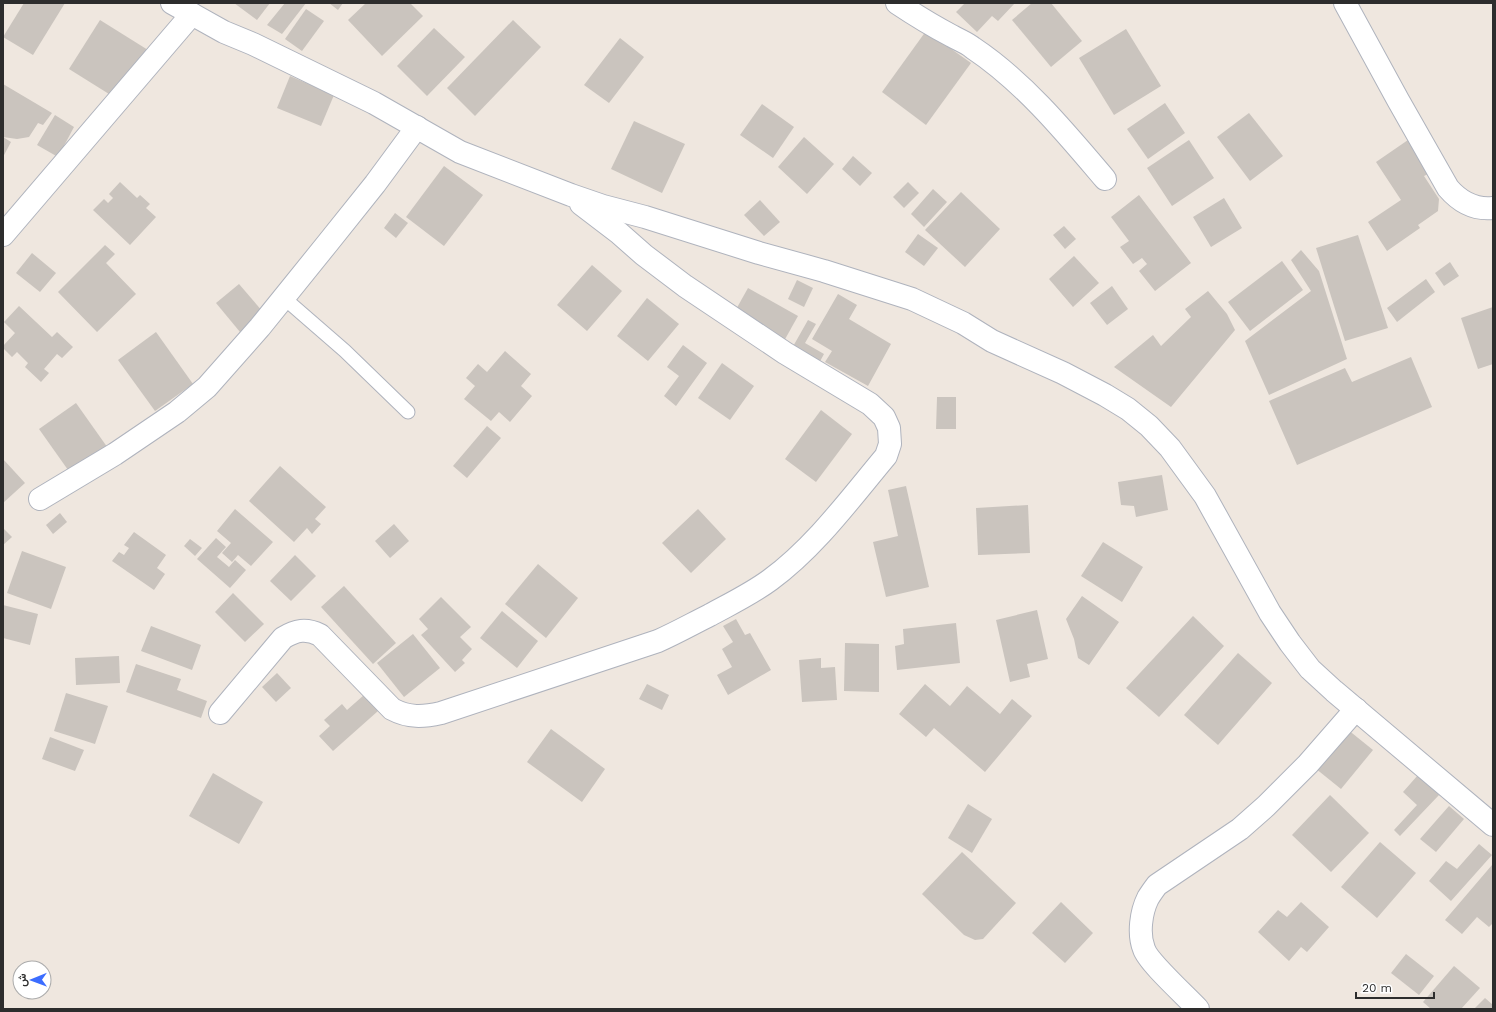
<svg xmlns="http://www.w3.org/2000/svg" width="1496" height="1012" viewBox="0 0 1496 1012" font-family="'Work Sans',Vazirmatn,sans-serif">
<rect width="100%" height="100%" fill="#efe7df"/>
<g fill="#cac4be">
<polygon points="24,3 65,3 33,55 3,37"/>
<polygon points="234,3 270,3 257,20"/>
<polygon points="285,3 306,3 282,34 267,25"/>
<polygon points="329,3 343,3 338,10"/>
<polygon points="366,3 410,3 423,16 382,56 348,20"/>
<polygon points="965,3 1015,3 998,21 992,16 977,32 956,12"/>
<polygon points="1032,3 1051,3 1082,41 1051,67 1012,20"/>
<polygon points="306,9 324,21 302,51 285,39"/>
<polygon points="100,20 148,50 117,99 69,69"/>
<polygon points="513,20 541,47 475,116 447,88"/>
<polygon points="434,28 465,57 427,96 397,66"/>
<polygon points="1126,29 1161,86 1114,115 1079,58"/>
<polygon points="926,31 971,63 926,125 882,92"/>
<polygon points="620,38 644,57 609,103 584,85"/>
<polygon points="290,76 334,95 321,126 277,108"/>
<polygon points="3,84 52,113 43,125 38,123 29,137 17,139 3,137 11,142 3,157"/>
<polygon points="1165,103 1185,133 1148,159 1127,129"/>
<polygon points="762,104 794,127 773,158 740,135"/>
<polygon points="1249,113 1283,156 1250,181 1217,137"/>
<polygon points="55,115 74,127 58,157 37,145"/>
<polygon points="634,121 685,144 662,193 611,169"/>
<polygon points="804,137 834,164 807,194 778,167"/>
<polygon points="1189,140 1214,178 1172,206 1147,168"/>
<polygon points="1408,140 1430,173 1424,176 1439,199 1438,211 1418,225 1420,228 1387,251 1368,222 1401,200 1376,162"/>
<polygon points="853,156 872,173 860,186 842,169"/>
<polygon points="444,166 483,195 444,246 406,217"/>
<polygon points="120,182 137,198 140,195 150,204 146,208 156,217 130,245 93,210 104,199 108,203 113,198 109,194"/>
<polygon points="908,182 919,193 904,208 893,197"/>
<polygon points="933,189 947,202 924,227 911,214"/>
<polygon points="961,192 1000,229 965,267 925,230"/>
<polygon points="1139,195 1191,263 1155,291 1139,271 1147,264 1142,258 1133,264 1120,247 1129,241 1111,217"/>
<polygon points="1224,198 1242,228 1211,247 1193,217"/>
<polygon points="760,200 780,222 764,236 744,215"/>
<polygon points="395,213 408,223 396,238 384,228"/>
<polygon points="1064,226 1076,239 1065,249 1053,235"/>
<polygon points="918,234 938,248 924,266 905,252"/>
<polygon points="1358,235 1388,328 1345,341 1316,248"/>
<polygon points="105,245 115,254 106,263 136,294 97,332 58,292"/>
<polygon points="1301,250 1319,271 1347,359 1269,395 1245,341 1311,291 1291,260"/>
<polygon points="32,253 56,273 40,292 16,273"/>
<polygon points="1074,256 1099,283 1073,307 1049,279"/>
<polygon points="1282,261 1303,290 1250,331 1228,302"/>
<polygon points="1450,262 1459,276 1444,286 1435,273"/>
<polygon points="592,265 622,291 587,331 557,305"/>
<polygon points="1426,279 1435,292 1397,322 1387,308"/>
<polygon points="797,280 813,288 804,307 788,299"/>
<polygon points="239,284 263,312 240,332 216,303"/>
<polygon points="1112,286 1128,309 1107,325 1090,303"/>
<polygon points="748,288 798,316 784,341 734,313"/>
<polygon points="1208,291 1227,314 1235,330 1171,407 1114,367 1153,335 1161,346 1191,317 1185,309"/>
<polygon points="838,294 857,305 849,319 891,344 868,386 825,362 832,351 812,339"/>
<polygon points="647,298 679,324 648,361 617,336"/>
<polygon points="19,306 52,337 57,332 73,347 62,358 57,354 44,369 49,373 41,382 25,367 28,363 17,352 12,357 3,348 3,346 15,333 4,322"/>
<polygon points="1493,307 1493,364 1478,369 1461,318"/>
<polygon points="808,320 816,324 805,343 824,354 818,365 791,350"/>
<polygon points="156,332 193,384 155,411 118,360"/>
<polygon points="683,345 707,363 676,406 664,396 679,376 667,367"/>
<polygon points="505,351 531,374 521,386 532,396 510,422 499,412 491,421 464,399 475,386 466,378 478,364 487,372"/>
<polygon points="1411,357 1432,407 1297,465 1269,401 1345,368 1352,382"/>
<polygon points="722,363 754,386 730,420 698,398"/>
<polygon points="937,397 956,397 956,429 936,429"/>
<polygon points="76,403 110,451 73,477 39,429"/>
<polygon points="821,410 852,434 816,482 785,459"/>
<polygon points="487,426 501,438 467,478 453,466"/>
<polygon points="3,459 25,483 3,503"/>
<polygon points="280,466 326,507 315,519 321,524 312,534 307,528 294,542 249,501"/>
<polygon points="1162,475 1168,510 1136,517 1134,506 1121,505 1118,482"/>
<polygon points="906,486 929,587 886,597 873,542 898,536 888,490"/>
<polygon points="1028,505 1030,553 978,555 976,508"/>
<polygon points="235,509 273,542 251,566 238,555 232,562 222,553 231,543 217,531"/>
<polygon points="698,509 726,539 691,573 662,543"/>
<polygon points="60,513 67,522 53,534 46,525"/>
<polygon points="394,524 409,541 390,558 375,541"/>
<polygon points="3,528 12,537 3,545"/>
<polygon points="134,532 166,555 157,568 165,574 154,590 112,561 119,552 124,555 129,548 124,545"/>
<polygon points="216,538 226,547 217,557 229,567 235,560 246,570 230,588 197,559"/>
<polygon points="190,539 202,548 195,556 184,546"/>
<polygon points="1103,542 1143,567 1122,602 1081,576"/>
<polygon points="22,551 66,567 51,609 7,593"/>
<polygon points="295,555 316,576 291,601 270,581"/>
<polygon points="538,564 578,598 546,638 505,604"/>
<polygon points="344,586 396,643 373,664 321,607"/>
<polygon points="233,593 264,624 245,642 215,612"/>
<polygon points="1082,596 1119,622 1089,665 1078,658 1074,639 1066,619"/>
<polygon points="441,597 471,627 460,637 472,649 462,660 465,663 455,672 421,635 428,629 419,619"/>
<polygon points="3,605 38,614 30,645 3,638"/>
<polygon points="1037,610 1048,659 1027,664 1030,677 1010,682 996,620"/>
<polygon points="502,611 538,641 517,668 480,638"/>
<polygon points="1193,616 1224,646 1159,717 1126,688"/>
<polygon points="736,619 745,635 750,633 771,670 728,695 717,675 732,667 722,649 733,642 723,626"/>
<polygon points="956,623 960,663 897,670 895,646 904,644 903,629"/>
<polygon points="151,626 201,645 192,670 141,651"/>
<polygon points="413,634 440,668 404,697 377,663"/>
<polygon points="845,643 879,644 879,692 844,691"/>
<polygon points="1238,653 1272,683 1218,745 1184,715"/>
<polygon points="119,656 120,683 76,685 75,658"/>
<polygon points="821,658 821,668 835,667 837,700 802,702 799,660"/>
<polygon points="136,664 181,679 177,690 207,701 201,718 126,692"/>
<polygon points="277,673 291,688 276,702 262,687"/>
<polygon points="647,684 669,695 662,710 639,699"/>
<polygon points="925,684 950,706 967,686 1000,714 1012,699 1032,716 985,772 934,728 926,737 899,714"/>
<polygon points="66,693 108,706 95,744 54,731"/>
<polygon points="364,695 378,711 333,751 319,736 330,726 324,720 342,704 347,710"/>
<polygon points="551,729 605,769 582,802 527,762"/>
<polygon points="1347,729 1373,750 1341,789 1315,768"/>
<polygon points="50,737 84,750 75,771 42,759"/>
<polygon points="213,773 263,802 239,844 189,816"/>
<polygon points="1418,775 1439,795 1400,836 1394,830 1417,805 1403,792"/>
<polygon points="1330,795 1369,833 1331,872 1292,835"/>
<polygon points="968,804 992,819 972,853 948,838"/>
<polygon points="1449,806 1464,819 1436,852 1420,839"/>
<polygon points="1380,842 1416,873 1377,918 1341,887"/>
<polygon points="1479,844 1492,855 1451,901 1429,881 1446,861 1457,869"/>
<polygon points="962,852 1016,903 983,939 975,940 964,935 922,894"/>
<polygon points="1492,865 1493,866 1493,923 1489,927 1477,917 1462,934 1445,920"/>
<polygon points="1061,902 1093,933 1065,963 1032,933"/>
<polygon points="1301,902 1329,927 1307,952 1301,947 1289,961 1258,932 1278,910 1287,917"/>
<polygon points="1406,954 1434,976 1419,995 1391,973"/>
<polygon points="1454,966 1480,988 1461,1009 1431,1009 1423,1002"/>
<polygon points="1485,998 1493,1005 1493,1009 1474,1009"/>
</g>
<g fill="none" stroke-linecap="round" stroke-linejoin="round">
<g stroke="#afb3bd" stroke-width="15">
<polyline id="lane" points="284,298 345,351 408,412"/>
</g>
<g stroke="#afb3bd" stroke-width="24">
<g id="street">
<polyline points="172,3 224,32 253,44 374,103 460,152 571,195 603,206 645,217 759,253 824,271 912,299 963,323 992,341 1063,373 1105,395 1128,409 1149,426 1170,448 1205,496 1270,613 1290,643 1310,669 1334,691 1493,825"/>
<path d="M897,3C915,15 933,26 952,36C959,40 967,43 973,48C1024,82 1066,133 1105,179"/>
<path d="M1345,3L1398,100L1448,188C1460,202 1474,210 1493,208"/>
<polyline points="3,235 192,14"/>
<polyline points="40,499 115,454 177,412 207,387 260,327 327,244 375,184 417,127"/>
<path d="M220,713L283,638C296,630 306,628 320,635L392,709C409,718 423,717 441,713L658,641C676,633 692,624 710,615C730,604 751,594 770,580C815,547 850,499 886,456L890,444L889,428L884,417L870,404L785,353L685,286L644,255L619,233L581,204"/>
<path d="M1198,1009C1187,997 1148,962 1144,949C1138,934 1141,912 1148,898C1151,893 1154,889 1157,885L1240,829L1266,806L1308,764L1356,709"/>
</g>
</g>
<use href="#lane" stroke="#fff" stroke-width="13"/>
<use href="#street" stroke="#fff" stroke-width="22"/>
</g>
<rect width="1496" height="1012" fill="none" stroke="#2d2d2d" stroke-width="8"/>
<g transform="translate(32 980) rotate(269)"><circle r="19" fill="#ffffff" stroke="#ababab"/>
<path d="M0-3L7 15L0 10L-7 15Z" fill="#3c6dff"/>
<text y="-6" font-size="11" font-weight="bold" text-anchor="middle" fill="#2d2d2d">ش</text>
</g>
<path d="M1356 992v6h78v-6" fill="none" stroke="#2d2d2d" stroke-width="2"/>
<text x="1362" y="992" font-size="12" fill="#2d2d2d" stroke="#ffffff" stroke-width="3" paint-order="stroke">20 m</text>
</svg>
